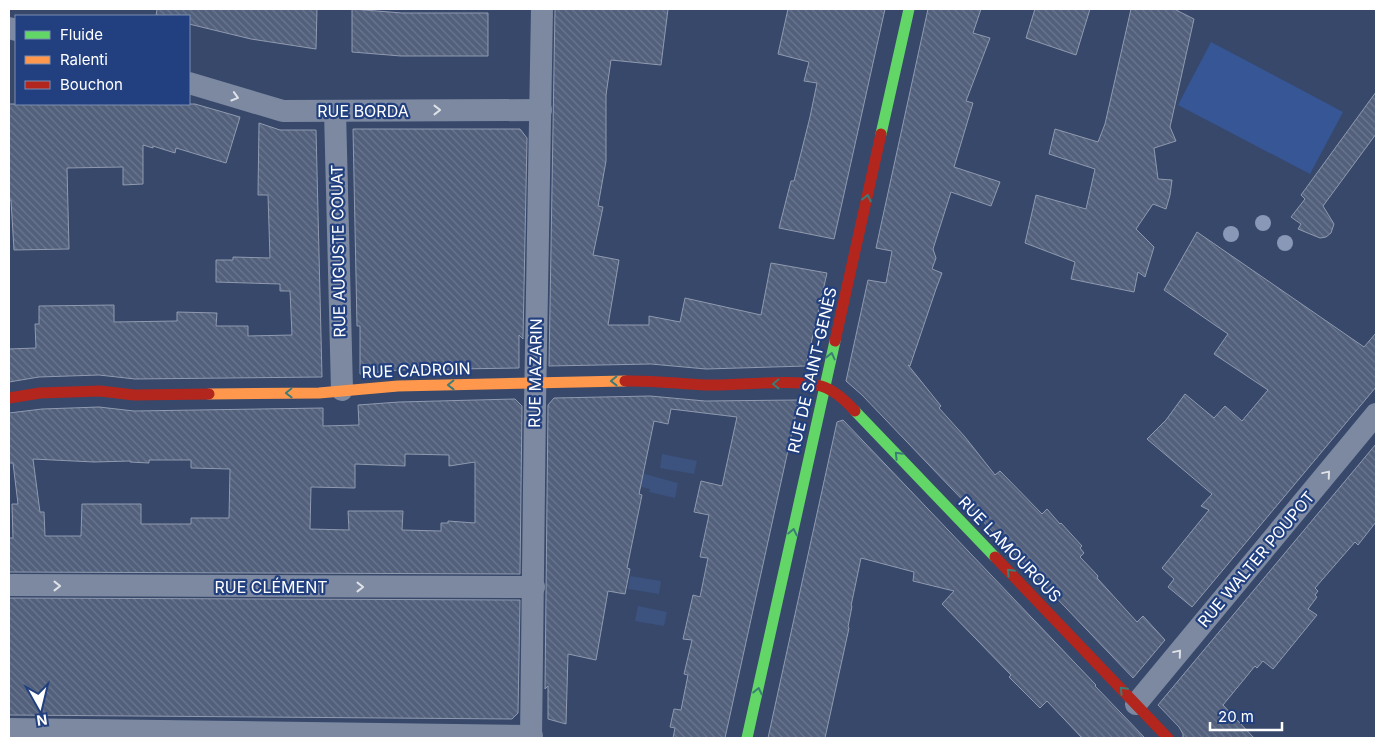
<svg xmlns="http://www.w3.org/2000/svg" width="1385" height="747" viewBox="0 0 1385 747" font-family="Inter,sans-serif">
<defs>
<pattern id="building-back-hatch" width="6" height="6" patternUnits="userSpaceOnUse" patternTransform="scale(1.25)"><rect width="6" height="6" fill="#52607c"/><path d="M-1 5l2 2M0 0l6 6M5-1l2 2" fill="none" stroke="#6c7890"/></pattern>
</defs>
<rect width="100%" height="100%" fill="#37486a"/>
<polygon fill="#365696" points="1211,42 1343,112 1310,174 1178,105"/>
<g fill="#3c527f">
<polygon points="662,454 697,461 694,474 660,468"/>
<polygon points="641,473 678,483 675,498 649,492 650,489 638,486"/>
<polygon points="630,576 661,581 659,594 628,589"/>
<polygon points="638,606 667,612 664,626 635,621"/>
</g>
<g fill="url(#building-back-hatch)" stroke="#909aaf" fill-rule="evenodd">
<polygon points="157,9 317,9 316,49 251,39 189,24 189,16 156,16"/>
<polygon points="352,9 402,13 488,13 488,56 401,56 352,52"/>
<polygon points="555,9 668,9 661,65 611,60 606,95 606,161 598,206 603,207 593,255 619,260 608,325 649,325 649,316 680,322 685,298 761,315 771,263 827,273 806,366 706,369 651,364 549,366"/>
<polygon points="788,9 885,9 834,239 779,228 791,181 794,181 810,117 817,83 804,81 809,62 778,54"/>
<polygon points="928,9 981,9 973,33 990,38 966,101 973,103 954,167 1000,182 991,206 951,192 933,249 936,258 932,269 942,273 936,289 910,366 908,365 941,406 939,408 965,437 995,475 1000,471 1042,514 1047,509 1060,524 1061,523 1082,546 1080,548 1084,553 1080,557 1098,576 1097,578 1137,622 1143,616 1165,640 1133,678 862,395 846,381 868,280 886,283 892,251 876,248"/>
<polygon points="1035,9 1090,9 1076,55 1026,38"/>
<polygon points="1131,9 1174,9 1194,19 1170,127 1176,141 1154,148 1158,179 1172,180 1170,195 1166,209 1153,204 1136,229 1154,247 1145,277 1138,272 1134,292 1071,279 1075,262 1025,243 1036,195 1086,209 1095,169 1049,154 1055,129 1098,142 1105,124"/>
<polygon points="1376,92 1376,134 1323,206 1334,224 1331,233 1326,237 1320,238 1298,229 1301,224 1291,217 1305,199 1301,195"/>
<polygon points="9,104 195,104 240,117 226,163 176,148 175,153 153,146 153,148 143,145 143,184 123,185 123,167 67,168 69,249 14,250 11,200 9,200"/>
<polygon points="259,123 280,130 316,130 322,377 135,379 99,375 39,377 9,382 9,349 36,348 35,324 39,324 39,306 114,305 114,322 177,321 177,312 217,313 216,326 248,326 248,336 292,335 290,291 280,291 280,284 216,282 216,260 233,260 233,257 270,258 268,195 258,195"/>
<polygon points="353,129 520,129 527,138 523,339 519,335 519,368 398,370 360,374 360,326 357,326"/>
<polygon points="1197,232 1364,347 1376,333 1376,387 1192,607 1168,587 1174,579 1162,568 1209,510 1201,506 1212,494 1147,439 1166,420 1185,394 1214,418 1225,406 1242,421 1268,390 1214,354 1228,334 1164,290"/>
<polygon points="650,396 705,401 799,400 725,738 673,738 675,728 670,727 674,709 681,710 688,675 684,674 692,640 683,639 693,595 700,597 708,558 700,557 709,515 694,512 701,481 722,486 737,417 671,409 668,424 654,421 639,494 642,495 627,568 630,569 625,594 608,591 596,660 568,654 566,724 548,719 548,686 545,689 548,405 554,398"/>
<path d="M515,399L522,406L520,574L9,572V538H13L12,504H18L13,463H9V413L42,409L99,407L134,411L323,408V426L359,425L358,405L399,402ZM405,454L449,455V466L475,462V523L448,521V523H441V531L402,530L403,511H348L349,530L310,529L311,487L355,488V464L405,466ZM33,459L94,462L130,461V462L149,463V460H191V468L230,469L229,518H191V524H141V504H82L81,536H45L44,512H40Z"/>
<polygon points="843,420 1096,685 1095,686 1145,738 1082,738 1047,701 1040,708 1009,677 1011,675 942,604 954,591 913,581 914,572 861,558 851,606 852,606 848,627 849,628 825,738 768,738 837,422"/>
<polygon points="1376,444 1376,522 1358,545 1355,542 1315,588 1318,591 1315,595 1317,597 1308,609 1317,615 1273,669 1263,661 1257,668 1255,666 1223,705 1254,738 1183,738 1183,734 1179,727 1158,705"/>
<polygon points="9,598 520,600 518,713 512,719 9,715"/>
</g>
<g fill="none" stroke-linecap="round" stroke-linejoin="round">
<g stroke="#7d89a1" stroke-width="22">
<polyline points="9,28 16,30"/>
<polyline points="189,83 283,111 541,110"/>
<polyline points="335,111 342,390"/>
<polyline points="9,585 534,587"/>
<polyline points="1136,704 1376,414"/>
<polyline points="9,729 532,736"/>
<polyline points="531,738 535,404 542,9"/>
</g>
<g stroke="#63d668" stroke-width="11">
<polyline points="881,134 909,9"/>
<polyline points="855,411 995,557"/>
<polyline points="747,738 835,341"/>
</g>
<polyline stroke="#ff974d" stroke-width="11" points="209,394 319,393 398,386 625,381"/>
<g stroke="#b3261e" stroke-width="11">
<polyline points="835,341 881,134"/>
<path d="M625,381C652,380 679,384 706,385C741,386 789,378 821,386C835,390 846,401 855,411"/>
<polyline points="9,398 40,393 100,391 134,395 209,394"/>
<polyline points="995,557 1168,738"/>
</g>
</g>
<g fill="#8898b6">
<circle cx="1263" cy="223" r="8"/>
<circle cx="1231" cy="234" r="8"/>
<circle cx="1285" cy="243" r="8"/>
</g>
<defs><path id="oneway-chevron" d="M-2-3.5L2.5 0L-2 3.5" fill="none" stroke-width="1.6" stroke-linecap="round" stroke-linejoin="round" transform="scale(1.25)"/></defs>
<g stroke="#dee2e8">
<use href="#oneway-chevron" transform="translate(235 97) rotate(17)"/>
<use href="#oneway-chevron" transform="translate(437 110)"/>
<use href="#oneway-chevron" transform="translate(1327 474) rotate(-50)"/>
<use href="#oneway-chevron" transform="translate(57 586)"/>
<use href="#oneway-chevron" transform="translate(360 587)"/>
<use href="#oneway-chevron" transform="translate(1178 653) rotate(-50)"/>
</g>
<g stroke="#3c7c76">
<use href="#oneway-chevron" transform="translate(867 198) rotate(-77)"/>
<use href="#oneway-chevron" transform="translate(831 356) rotate(-77)"/>
<use href="#oneway-chevron" transform="translate(614 381) rotate(179)"/>
<use href="#oneway-chevron" transform="translate(776 384) rotate(179)"/>
<use href="#oneway-chevron" transform="translate(451 385) rotate(179)"/>
<use href="#oneway-chevron" transform="translate(289 393) rotate(179)"/>
<use href="#oneway-chevron" transform="translate(898 455) rotate(-134)"/>
<use href="#oneway-chevron" transform="translate(793 532) rotate(-78)"/>
<use href="#oneway-chevron" transform="translate(1010 572) rotate(-134)"/>
<use href="#oneway-chevron" transform="translate(1123 690) rotate(-134)"/>
<use href="#oneway-chevron" transform="translate(758 691) rotate(-78)"/>
</g>
<g text-anchor="middle" stroke-width="4.5" stroke-linejoin="round" paint-order="stroke">
<g font-size="16" fill="#fff" stroke="#22407f">
<text x="363" y="117">RUE BORDA</text>
<text transform="translate(338 251) rotate(-91)" y="6">RUE AUGUSTE COUAT</text>
<text transform="translate(416 370) rotate(-2)" y="6">RUE CADROIN</text>
<text transform="translate(812 370) rotate(-77)" y="6">RUE DE SAINT-GENÈS</text>
<text transform="translate(535 373) rotate(-89)" y="6">RUE MAZARIN</text>
<text transform="translate(1010 549) rotate(46)" y="6">RUE LAMOUROUS</text>
<text transform="translate(1256 559) rotate(-50)" y="6">RUE WALTER POUPOT</text>
<text x="271" y="593">RUE CLÉMENT</text>
</g>
</g>
<rect width="1385" height="747" fill="none" stroke="#ffffff" stroke-width="20"/>
<rect x="15" y="15" width="175" height="90" fill="#22407f" stroke="#7a8cb2"/>
<rect x="25" y="31" width="25" height="8" fill="#63d668" stroke="#7a8cb2"/>
<text x="60" y="40" font-size="15" fill="#ffffff">Fluide</text>
<rect x="25" y="56" width="25" height="8" fill="#ff974d" stroke="#7a8cb2"/>
<text x="60" y="65" font-size="15" fill="#ffffff">Ralenti</text>
<rect x="25" y="81" width="25" height="8" fill="#b3261e" stroke="#7a8cb2"/>
<text x="60" y="90" font-size="15" fill="#ffffff">Bouchon</text>
<g transform="translate(40 707) rotate(172)" stroke="#22407f" stroke-width="4" paint-order="stroke">
<path d="M0-4L9 19L0 12L-9 19Z" fill="#ffffff"/>
<text y="-8" font-size="14" font-weight="bold" text-anchor="middle" fill="#ffffff">N</text>
</g>
<path d="M1210 722v8h72v-8" fill="none" stroke="#ffffff" stroke-width="2.5"/>
<text x="1218" y="722" font-size="15" fill="#ffffff" stroke="#22407f" stroke-width="4" paint-order="stroke">20 m</text>
</svg>
